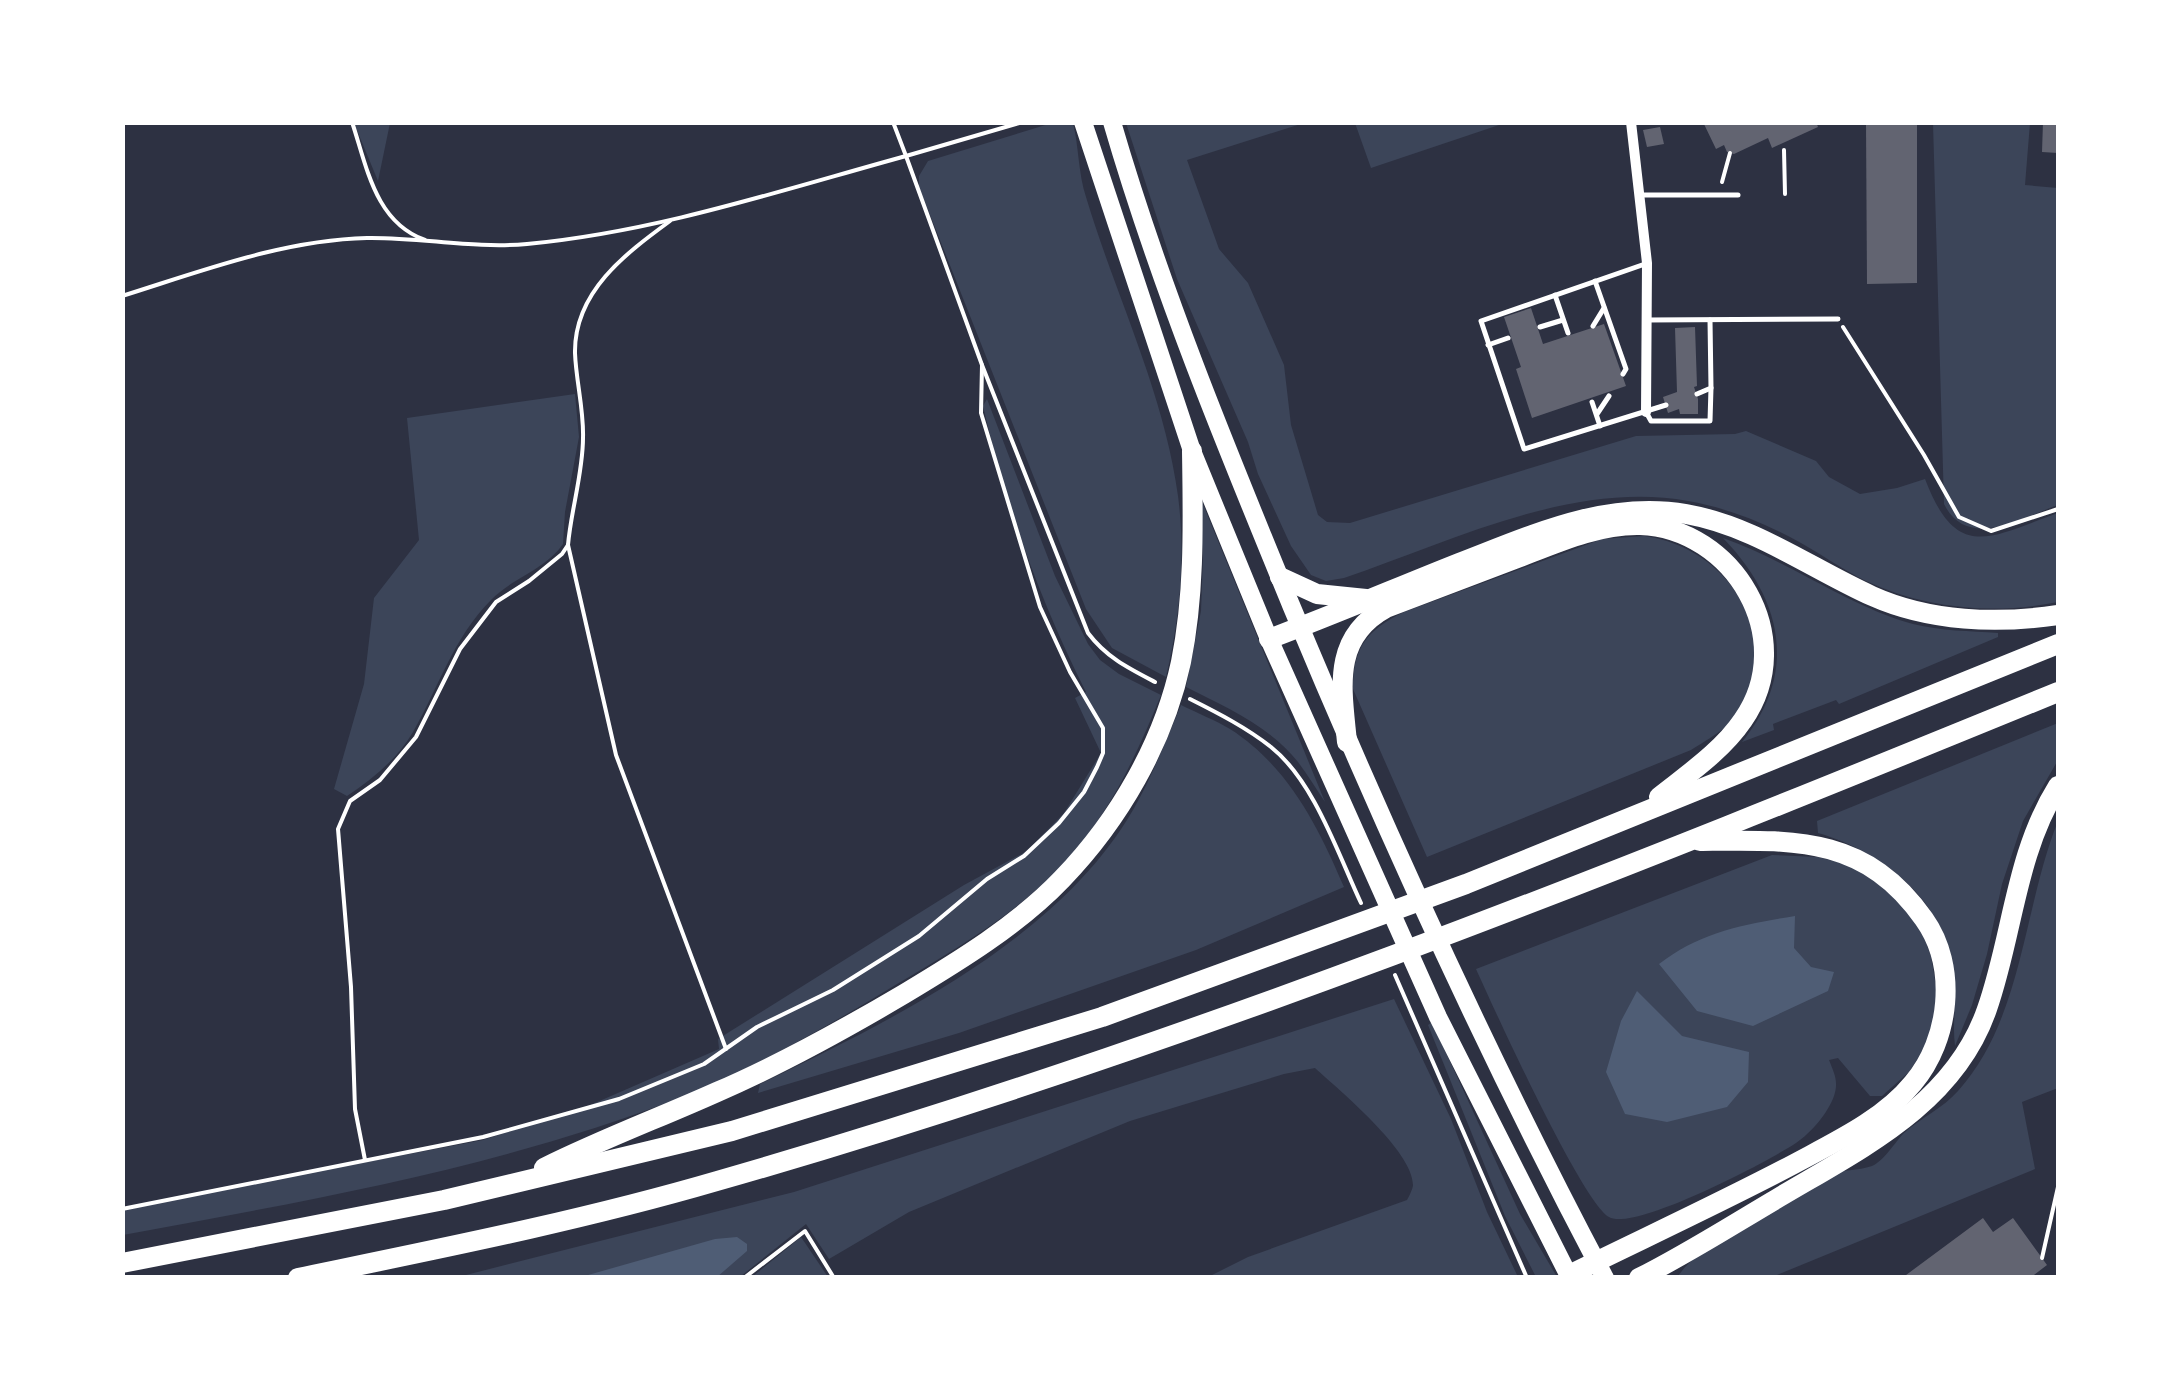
<svg xmlns="http://www.w3.org/2000/svg" width="2181" height="1400" viewBox="0 0 2181 1400" font-family="Lora,serif">
<rect width="100%" height="100%" fill="#2d3142"/>
<g fill="#3c4559">
<polygon points="354,123 390,123 378,181"/>
<path d="M1052,123H1073C1079,147 1078,173 1086,197C1116,297 1164,392 1178,496C1186,557 1180,617 1166,677L1112,648L1086,609L919,187V176L928,161Z"/>
<path d="M1126,123H1304L1187,160L1219,249L1248,283L1284,365L1291,425L1318,515L1327,522L1350,523L1636,436L1735,434L1746,431L1816,461L1829,477L1860,494L1897,488L1925,479C1957,563 1990,537 2058,513V602C1994,615 1926,609 1866,581C1843,570 1823,555 1801,543C1765,523 1728,508 1688,501C1573,480 1450,542 1344,578L1326,581L1311,575L1291,546L1258,474L1248,442L1177,279Z"/>
<polygon points="1355,123 1355,122 1505,123 1371,168"/>
<path d="M1933,123H2030L2025,185L2058,188V505C2021,518 1967,551 1944,504Z"/>
<path d="M575,394L579,437L565,512L563,544C545,570 512,578 491,600C453,638 439,687 413,732C397,759 373,779 347,796L334,789L364,684L374,598L419,540L407,418Z"/>
<path d="M987,399L1055,576L1088,644L1100,660L1119,674L1161,695C1137,754 1111,811 1068,859C1020,912 957,948 897,984C828,1026 757,1067 682,1097C502,1167 312,1200 123,1235V1208L483,1140L588,1106L719,1049L718,1039L964,885L1027,851L1064,813L1101,753L1075,698L1086,692C1040,601 1006,506 983,406Z"/>
<path d="M1198,492L1325,802C1316,789 1308,775 1298,762C1271,727 1224,706 1186,687L1201,611L1203,556Z"/>
<path d="M1644,536C1725,547 1780,626 1743,705C1733,726 1710,738 1691,750L1427,857L1353,689C1353,647 1367,630 1404,612L1602,539Z"/>
<path d="M1723,538C1789,561 1848,606 1913,624C1941,631 1970,631 1998,633V637L1839,704L1836,700L1773,724L1774,730L1742,742C1799,672 1782,599 1723,538Z"/>
<path d="M1181,705C1197,713 1215,720 1230,729C1288,766 1318,826 1344,887L1196,950L959,1033L758,1093L760,1084C890,1021 1058,940 1133,810C1152,777 1166,740 1181,705Z"/>
<path d="M2058,723V760L2023,821L2002,884L1987,954L1972,1005L1955,1046C1952,1023 1957,1000 1954,976C1947,902 1884,852 1818,833L1817,821Z"/>
<path d="M2058,821V1088L2022,1102L2035,1169L1772,1277L1677,1278C1696,1245 1792,1192 1828,1175C1842,1169 1858,1171 1872,1166C1884,1161 1895,1142 1904,1133C1921,1118 1943,1108 1958,1091C2023,1019 2023,908 2058,821Z"/>
<path d="M1772,855L1818,857L1857,867L1905,906L1921,930L1931,956L1938,998L1930,1038L1910,1071L1882,1096H1870L1838,1058L1829,1060C1834,1073 1839,1081 1834,1096C1828,1113 1811,1133 1796,1143C1769,1161 1634,1232 1609,1217C1581,1200 1494,1009 1476,969Z"/>
<path d="M1394,999L1451,1119L1487,1212L1518,1277H1208L1248,1257L1407,1200C1409,1197 1413,1188 1413,1185C1413,1151 1339,1090 1315,1068L1284,1074L1130,1121L909,1212L829,1259L806,1224L740,1277L454,1278L794,1192Z"/>
<polygon points="1432,1022 1520,1214 1557,1277 1536,1277 1505,1216 1428,1025"/>
<polygon points="801,1237 828,1277 752,1277"/>
</g>
<g fill="#4f5d75">
<path d="M1795,916L1794,948L1811,967L1834,972L1828,991L1753,1026L1697,1011L1659,964C1700,932 1745,924 1795,916Z"/>
<polygon points="1637,991 1682,1036 1749,1052 1748,1082 1727,1107 1667,1122 1625,1114 1606,1072 1621,1021"/>
<polygon points="737,1237 747,1244 747,1251 717,1277 581,1277 715,1239"/>
</g>
<g fill="#626471">
<polygon points="1703,122 1816,122 1818,127 1772,148 1768,138 1734,154 1727,152 1724,145 1716,149"/>
<polygon points="1866,122 1917,122 1917,283 1867,284"/>
<polygon points="2043,122 2058,122 2058,153 2042,152"/>
<polygon points="1660,127 1664,144 1647,147 1643,130"/>
<polygon points="1531,308 1543,344 1604,324 1626,386 1532,418 1516,369 1521,367 1504,317"/>
<polygon points="1695,327 1697,386 1694,387 1698,399 1698,414 1680,414 1679,409 1668,413 1663,397 1677,392 1675,328"/>
<polygon points="1983,1218 1993,1232 2013,1218 2047,1265 2030,1278 1902,1278"/>
</g>
<g fill="none" stroke-linecap="round" stroke-linejoin="round">
<g stroke="#fff" stroke-width="4">
<path d="M352,122C367,167 375,222 425,240"/>
<path d="M1023,122L906,156L982,365L1088,633C1106,657 1128,668 1155,682"/>
<polyline points="1784,150 1785,194"/>
<polyline points="1722,182 1730,153"/>
<path d="M122,296C202,271 283,240 367,238C420,237 474,249 527,244C656,232 782,190 906,156L893,122"/>
<polyline points="1843,327 1924,455 1959,517 1991,531 2058,509"/>
<polyline points="568,545 616,755 726,1049"/>
<path d="M1190,699C1218,713 1247,728 1271,747C1314,781 1338,854 1361,903"/>
<polyline points="1395,975 1527,1278"/>
<path d="M365,1160L355,1109L351,987L338,829L350,801L380,780L416,737L460,649L496,602L529,581L562,554L568,545C571,510 583,473 583,438C584,410 576,381 575,353C574,292 625,254 670,221"/>
<polyline points="122,1209 483,1137 619,1099 704,1064 757,1027 833,990 919,936 987,879 1024,856 1059,823 1084,792 1097,767 1103,753 1103,728 1070,672 1040,607 981,413 982,365"/>
<polyline points="2042,1258 2058,1187"/>
<polyline points="744,1278 805,1231 834,1278"/>
</g>
<g stroke="#fff" stroke-width="5">
<polyline points="1640,195 1738,195"/>
<polyline points="1645,264 1481,321 1524,449 1666,405"/>
<polyline points="1595,281 1626,369 1623,374"/>
<polyline points="1555,295 1568,333"/>
<polyline points="1647,320 1838,319"/>
<polyline points="1593,326 1604,308"/>
<polyline points="1540,327 1563,320"/>
<polyline points="1488,345 1508,338"/>
<polyline points="1697,394 1711,388 1710,320"/>
<polyline points="1592,402 1600,426"/>
<polyline points="1646,412 1651,421 1710,421 1711,388"/>
<polyline points="1597,414 1609,396"/>
</g>
<polyline stroke="#fff" stroke-width="10" points="1631,122 1647,263 1646,412"/>
<g stroke="#fff" stroke-width="18">
<polyline points="1083,122 1192,451 1269,639 1438,1017 1570,1278"/>
<path d="M1112,122C1160,287 1226,447 1291,605C1386,833 1489,1059 1605,1278"/>
</g>
<g stroke="#fff" stroke-width="20">
<polyline points="1280,577 1317,594 1366,599"/>
<path d="M1269,639C1333,615 1396,588 1459,563C1532,535 1606,500 1686,514C1754,526 1810,568 1872,596C1930,622 1998,624 2058,615"/>
<path d="M1347,742C1342,689 1331,638 1386,608C1429,592 1472,575 1515,559C1554,544 1597,524 1640,525C1733,528 1800,638 1743,720C1722,751 1688,774 1659,797"/>
<path d="M544,1168C600,1140 659,1118 717,1092C782,1064 843,1030 904,994C959,961 1018,925 1062,879C1119,820 1164,742 1181,662C1195,593 1193,522 1192,451"/>
<polyline points="122,1263 444,1200 732,1131 1102,1017 1466,884 2058,644"/>
<path d="M1569,1275C1644,1238 1720,1203 1794,1164C1835,1142 1884,1119 1913,1083C1950,1039 1958,967 1924,919C1865,835 1793,840 1700,841"/>
<path d="M298,1278C438,1249 580,1221 717,1181C1175,1050 1618,872 2058,692"/>
<path d="M1639,1278C1687,1254 1732,1225 1778,1198C1860,1149 1954,1105 1987,1009C2013,935 2015,855 2058,786"/>
</g>
</g>
<rect width="2181" height="1400" fill="none" stroke="#ffffff" stroke-width="250"/>
</svg>
